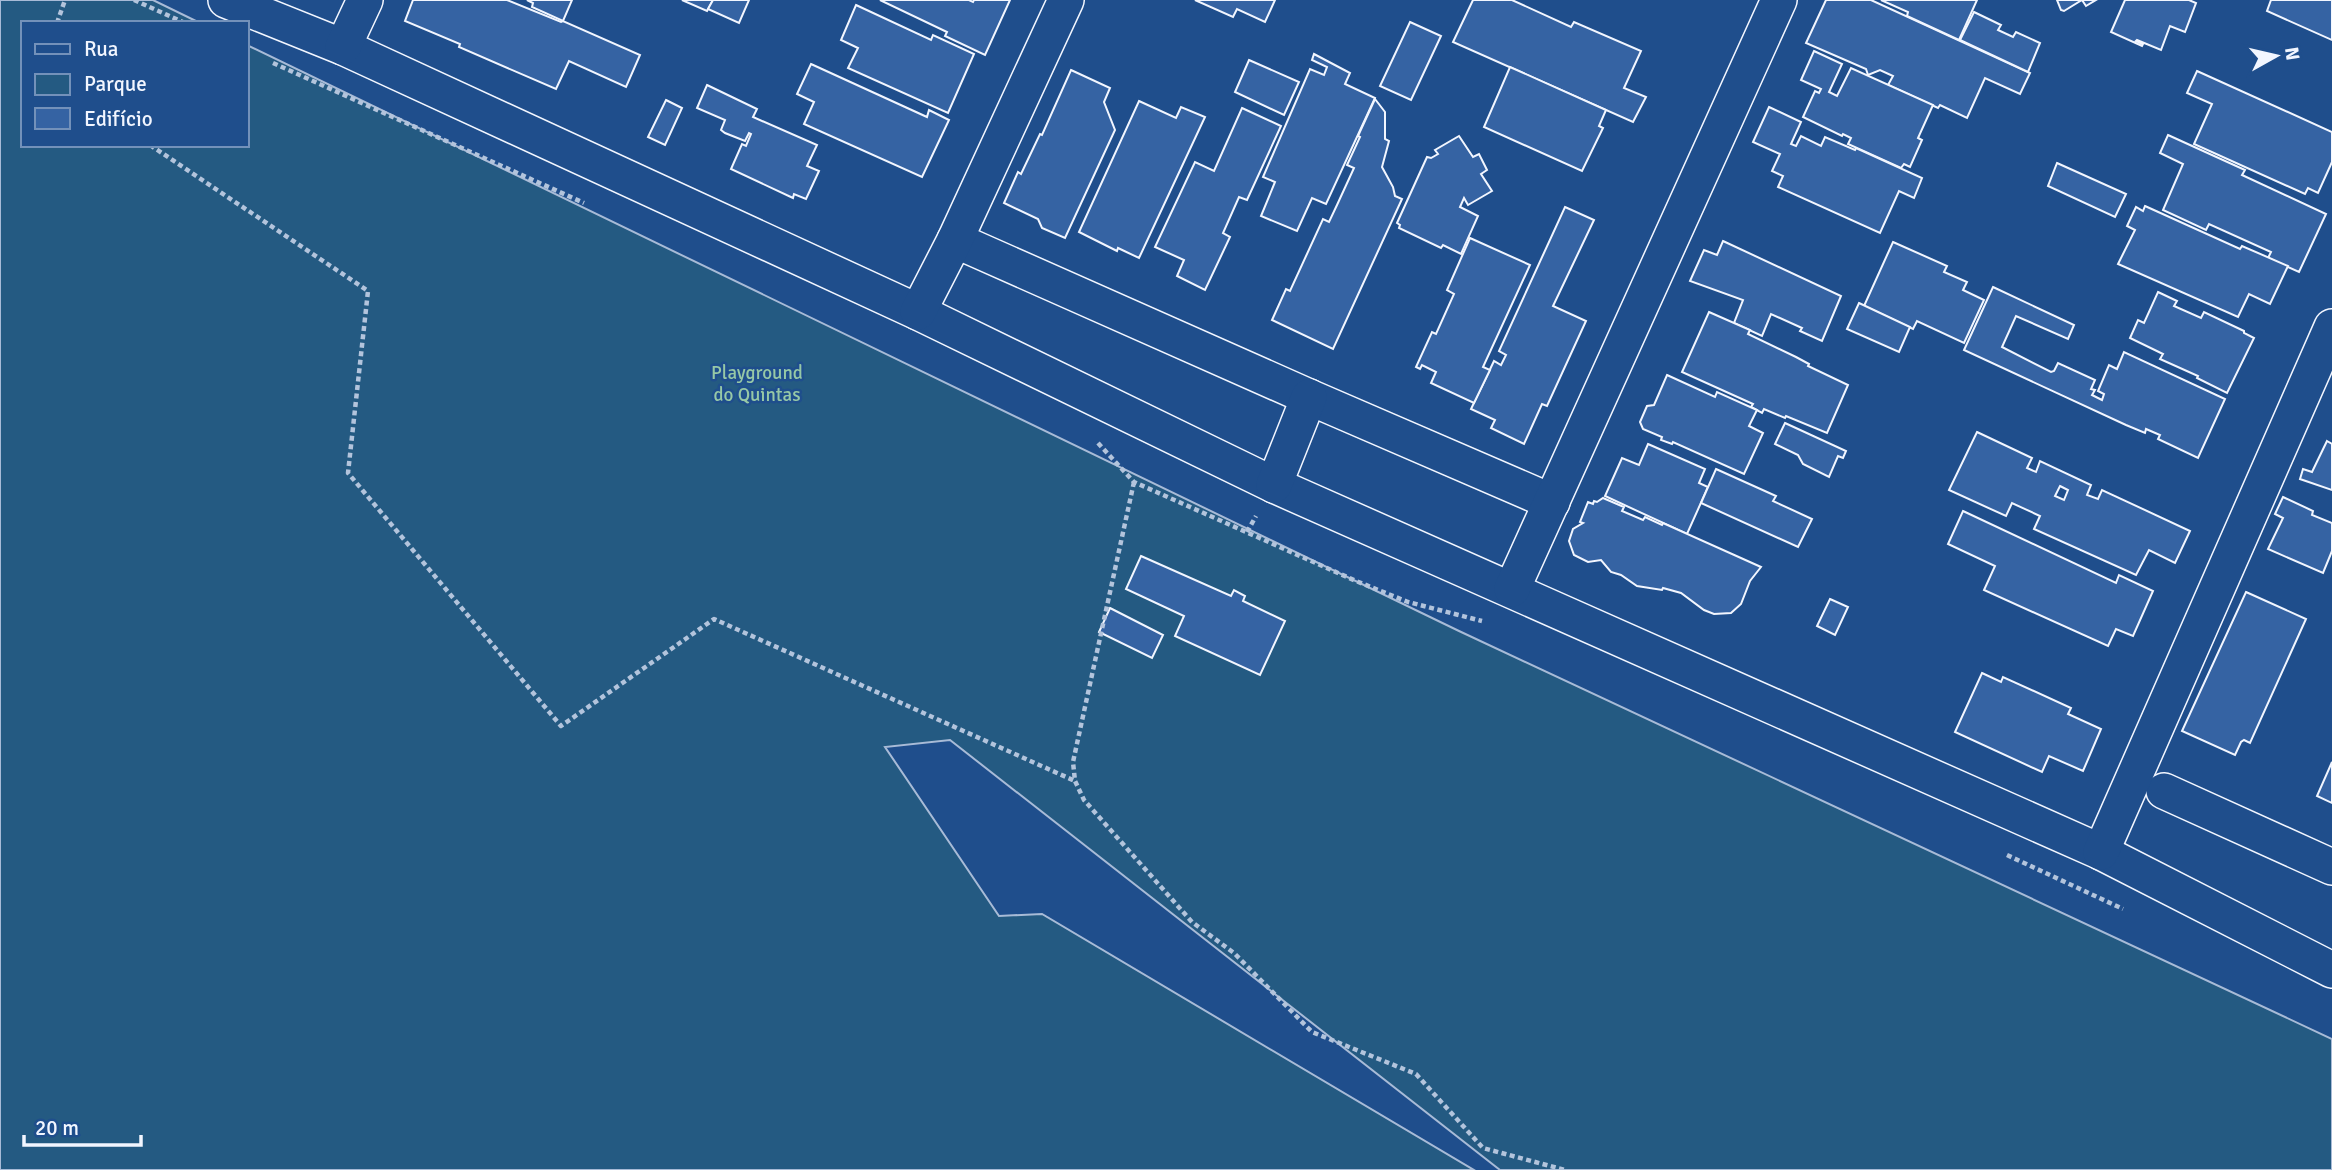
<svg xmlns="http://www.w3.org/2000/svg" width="2332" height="1170" viewBox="0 0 2332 1170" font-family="Signika,sans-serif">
<rect width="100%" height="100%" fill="#1f4e8c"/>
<polygon fill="#245a82" stroke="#a8bbd7" stroke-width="2" points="0,0 153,0 200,23 23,23 23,145 247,145 247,45 1459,631 2332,1039 2332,1170 1500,1170 950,740 885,747 999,916 1042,914 1474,1170 0,1170"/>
<g fill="#3563a3" stroke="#f2f6ff" stroke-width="2" fill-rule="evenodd">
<polygon points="413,0 507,0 561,22 563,21 640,55 626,87 569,61 556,89 459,47 460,44 405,21"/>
<polygon points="527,0 572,0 563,21 532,7 533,3"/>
<polygon points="682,0 713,0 707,11"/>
<polygon points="713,0 749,0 739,23 708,9"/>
<polygon points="880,0 969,0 973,2 974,0 1010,0 985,55 945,36 947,32"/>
<polygon points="1195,0 1275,0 1265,22 1237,9 1233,17"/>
<polygon points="1473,0 1512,0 1571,27 1574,22 1641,51 1624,88 1646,97 1633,122 1453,42"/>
<polygon points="1826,0 1871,0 2030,73 2020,94 1985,78 1967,118 1940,105 1938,108 1888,85 1893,76 1880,70 1868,75 1866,69 1806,43"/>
<polygon points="1881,0 1977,0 1959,40 1907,16 1908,12"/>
<polygon points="2057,0 2096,0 2086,6 2082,0 2064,11 2061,10"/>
<polygon points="2125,0 2189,0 2196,3 2185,32 2170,26 2161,50 2137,40 2136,41 2143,44 2142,46 2111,32"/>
<polygon points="2271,0 2332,0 2332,40 2267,11"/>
<polygon points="856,5 931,40 933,35 974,54 948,113 848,68 858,48 841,40"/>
<polygon points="1974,12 2001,25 1998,30 2013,37 2016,32 2040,43 2028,72 1960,40"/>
<polygon points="1410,22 1441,36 1411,100 1380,86"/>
<polygon points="1814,51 1842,64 1829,92 1837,96 1851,68 1933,105 1918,138 1922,140 1910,167 1904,164 1901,168 1848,144 1851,138 1843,134 1842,136 1803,117 1815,91 1819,93 1821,89 1801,80"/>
<polygon points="1314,54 1350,73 1345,84 1375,98 1326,204 1312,198 1297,231 1261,216 1275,182 1263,177 1310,69 1324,75 1327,67 1312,60"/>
<polygon points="1249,60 1299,82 1284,115 1235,92"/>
<polygon points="811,64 927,117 929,110 949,120 922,177 804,124 814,102 797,94"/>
<polygon points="1510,67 1606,110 1599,126 1603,128 1582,171 1484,127"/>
<polygon points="1071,70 1110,88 1104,102 1115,130 1065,238 1042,228 1038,219 1004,203 1018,172 1021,174 1040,134 1042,135"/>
<polygon points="2197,71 2332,132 2332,162 2318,193 2308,188 2305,194 2194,144 2212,104 2187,93"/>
<polygon points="707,85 757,109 753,117 817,145 807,166 819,171 806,199 794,194 793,198 731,169 742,144 746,146 751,134 749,133 745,141 725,133 721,130 725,120 697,108"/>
<polygon points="1375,99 1385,112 1385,139 1389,141 1382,167 1393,187 1395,196 1402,199 1333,349 1272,320 1286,289 1290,291 1323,219 1329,222 1337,205 1354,168 1347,165 1360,137 1358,136"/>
<polygon points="666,100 682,108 665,145 648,137"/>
<polygon points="1139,101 1176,118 1181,107 1205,117 1139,258 1118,248 1117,251 1079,232"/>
<polygon points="1769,107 1801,122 1791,144 1796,146 1801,136 1821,146 1825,137 1855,150 1856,148 1922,178 1914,198 1899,191 1880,233 1778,187 1783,176 1772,171 1780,154 1753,142"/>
<polygon points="1242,108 1281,126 1247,200 1239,197 1223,233 1230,237 1205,290 1177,276 1184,260 1155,247 1195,162 1214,171"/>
<polygon points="2168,135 2245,170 2242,175 2326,214 2299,272 2268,258 2271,252 2209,224 2206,230 2163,210 2183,164 2160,153"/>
<polygon points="1459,136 1473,157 1479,154 1487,170 1481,174 1492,191 1468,205 1464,198 1460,207 1478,216 1461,254 1443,245 1441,248 1399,228 1400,225 1397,223 1427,157 1431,158 1438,154 1435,150"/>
<polygon points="2057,163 2126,194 2115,217 2048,186"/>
<polygon points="2145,206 2240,249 2242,246 2288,266 2270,304 2249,294 2238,317 2118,264 2135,230 2127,226 2136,207 2143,211"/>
<polygon points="1565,207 1594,220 1553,306 1586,321 1547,406 1542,404 1524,444 1491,428 1495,420 1471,409 1494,361 1501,365 1506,355 1499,351"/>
<polygon points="1470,238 1530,265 1483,367 1490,370 1474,403 1431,383 1436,372 1422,365 1420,369 1416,367 1432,332 1436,334 1454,294 1447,290"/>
<polygon points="1723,241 1841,296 1822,341 1800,331 1802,328 1771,314 1762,336 1734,323 1743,300 1690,281 1704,250 1717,255"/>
<polygon points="1893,242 1947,266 1944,272 1967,282 1963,290 1984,300 1964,343 1917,321 1913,329 1864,306"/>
<polygon points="1993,287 2074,325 2068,339 2016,316 2002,347 2051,372 2054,371 2058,363 2095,380 2091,389 2095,390 2092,395 2102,400 2104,394 2098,391 2109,365 2117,369 2124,352 2225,399 2198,458 2158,439 2160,435 2146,429 2145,433 2126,425 1964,350"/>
<polygon points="2158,292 2177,301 2174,306 2201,318 2204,312 2244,331 2244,333 2254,338 2227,393 2197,378 2198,376 2160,359 2163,354 2130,338 2138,320 2144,323"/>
<polygon points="1859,303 1910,327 1899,352 1847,329"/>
<polygon points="1709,312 1750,330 1748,334 1796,357 1809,364 1808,366 1848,385 1827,433 1786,416 1785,418 1764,409 1762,413 1751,407 1753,404 1682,372"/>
<polygon points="1667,375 1715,397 1717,392 1757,410 1749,426 1763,433 1744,474 1673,442 1672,444 1661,440 1662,437 1643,429 1640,422 1647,406 1654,405"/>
<polygon points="1785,423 1846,451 1843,458 1838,456 1829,477 1803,464 1798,455 1775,444"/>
<path d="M1977,432L2032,458L2027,468L2036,472L2040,461L2091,485L2087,495L2098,499L2102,490L2190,531L2175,563L2149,550L2136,575L2034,529L2040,516L2012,503L2006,516L1949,490ZM2060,486L2068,490L2064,500L2055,496Z"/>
<polygon points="2327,441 2332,444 2332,490 2300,479 2303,469 2312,472"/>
<polygon points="1648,444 1705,469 1699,483 1708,487 1687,534 1605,496 1622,458 1639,465"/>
<polygon points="1716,469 1776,496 1773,501 1812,519 1798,547 1701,503"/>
<polygon points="2283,497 2313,511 2312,515 2332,523 2332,551 2323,573 2268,549 2283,518 2275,514"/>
<polygon points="1603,498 1624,507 1622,511 1643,520 1645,517 1662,525 1663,523 1761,567 1750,581 1741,604 1731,613 1714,614 1704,610 1681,593 1663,588 1662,590 1637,586 1621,575 1611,572 1601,560 1588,562 1574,555 1569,541 1573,529 1583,523 1580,522 1588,502 1593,504 1594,501 1597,502"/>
<polygon points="1963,511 2116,583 2119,575 2153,591 2133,636 2116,629 2108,646 1984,590 1995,566 1948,544"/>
<polygon points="1141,556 1231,596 1234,590 1245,596 1243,601 1285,621 1260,675 1175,636 1184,616 1126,589"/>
<polygon points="2246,592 2306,619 2250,743 2244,740 2241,742 2235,755 2182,731"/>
<polygon points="1830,599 1848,607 1835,635 1817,626"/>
<polygon points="1110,608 1163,635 1152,658 1099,632"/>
<polygon points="1982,673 2001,682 2003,677 2071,708 2068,714 2101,729 2083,771 2049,756 2042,772 1955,732"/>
<polygon points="2332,762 2332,803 2317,796"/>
</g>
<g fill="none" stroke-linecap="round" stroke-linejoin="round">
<g stroke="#f2f6ff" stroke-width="38">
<g id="street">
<polyline points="226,0 343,47 918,312 1274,485 2101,852 2332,970"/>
<polyline points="343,47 365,0"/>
<polyline points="955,240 1309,397 1552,502"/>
<polyline points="918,312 955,240 1066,0"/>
<polyline points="1274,485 1309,397"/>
<polyline points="1512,589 1779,0"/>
<polyline points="2164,791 2332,867"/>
<polyline points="2101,852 2332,327"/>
</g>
</g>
<g stroke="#b3c4dc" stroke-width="4.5" stroke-dasharray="5 3.5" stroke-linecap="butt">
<polyline points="134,0 185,23"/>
<polyline points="57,23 65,0"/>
<polyline points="273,63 584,203"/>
<polyline points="150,145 368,291 348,473 561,726 714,619 1075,781"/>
<polyline points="1098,443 1134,482 1356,581 1408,602 1482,621"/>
<polyline points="1134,482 1073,762 1075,781 1084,800 1192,922 1234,953 1312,1032 1416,1074 1483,1148 1565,1170"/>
<polyline points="1247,532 1256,516"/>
<polyline points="2007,855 2123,909"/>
</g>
<use href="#street" stroke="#1f4e8c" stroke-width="35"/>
</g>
<g text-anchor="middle" stroke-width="5" stroke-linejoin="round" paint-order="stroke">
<g font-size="19" fill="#97c8a6" stroke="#1f4e8c">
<text x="757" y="379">Playground<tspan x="757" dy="22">do Quintas</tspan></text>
</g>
</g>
<rect x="21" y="21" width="228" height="126" fill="#1f4e8c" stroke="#7391ba" stroke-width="2"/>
<rect x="35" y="44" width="35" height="10" fill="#1f4e8c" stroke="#7391ba" stroke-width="2"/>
<text x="84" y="56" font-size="21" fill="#f2f6ff">Rua</text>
<rect x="35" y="74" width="35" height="21" fill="#245a82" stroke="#7391ba" stroke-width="2"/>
<text x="84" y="91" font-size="21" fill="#f2f6ff">Parque</text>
<rect x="35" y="108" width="35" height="21" fill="#3563a3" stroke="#7391ba" stroke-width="2"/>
<text x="84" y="126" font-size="21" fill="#f2f6ff">Edifício</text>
<g transform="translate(2276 56) rotate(82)" stroke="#1f4e8c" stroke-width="5" paint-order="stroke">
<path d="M0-5L12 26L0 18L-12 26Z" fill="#f2f6ff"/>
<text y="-10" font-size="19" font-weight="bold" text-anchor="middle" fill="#f2f6ff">N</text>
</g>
<path d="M24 1135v10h117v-10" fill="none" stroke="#f2f6ff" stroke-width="3.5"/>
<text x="35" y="1135" font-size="21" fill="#f2f6ff" stroke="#1f4e8c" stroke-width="5" paint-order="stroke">20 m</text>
</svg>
